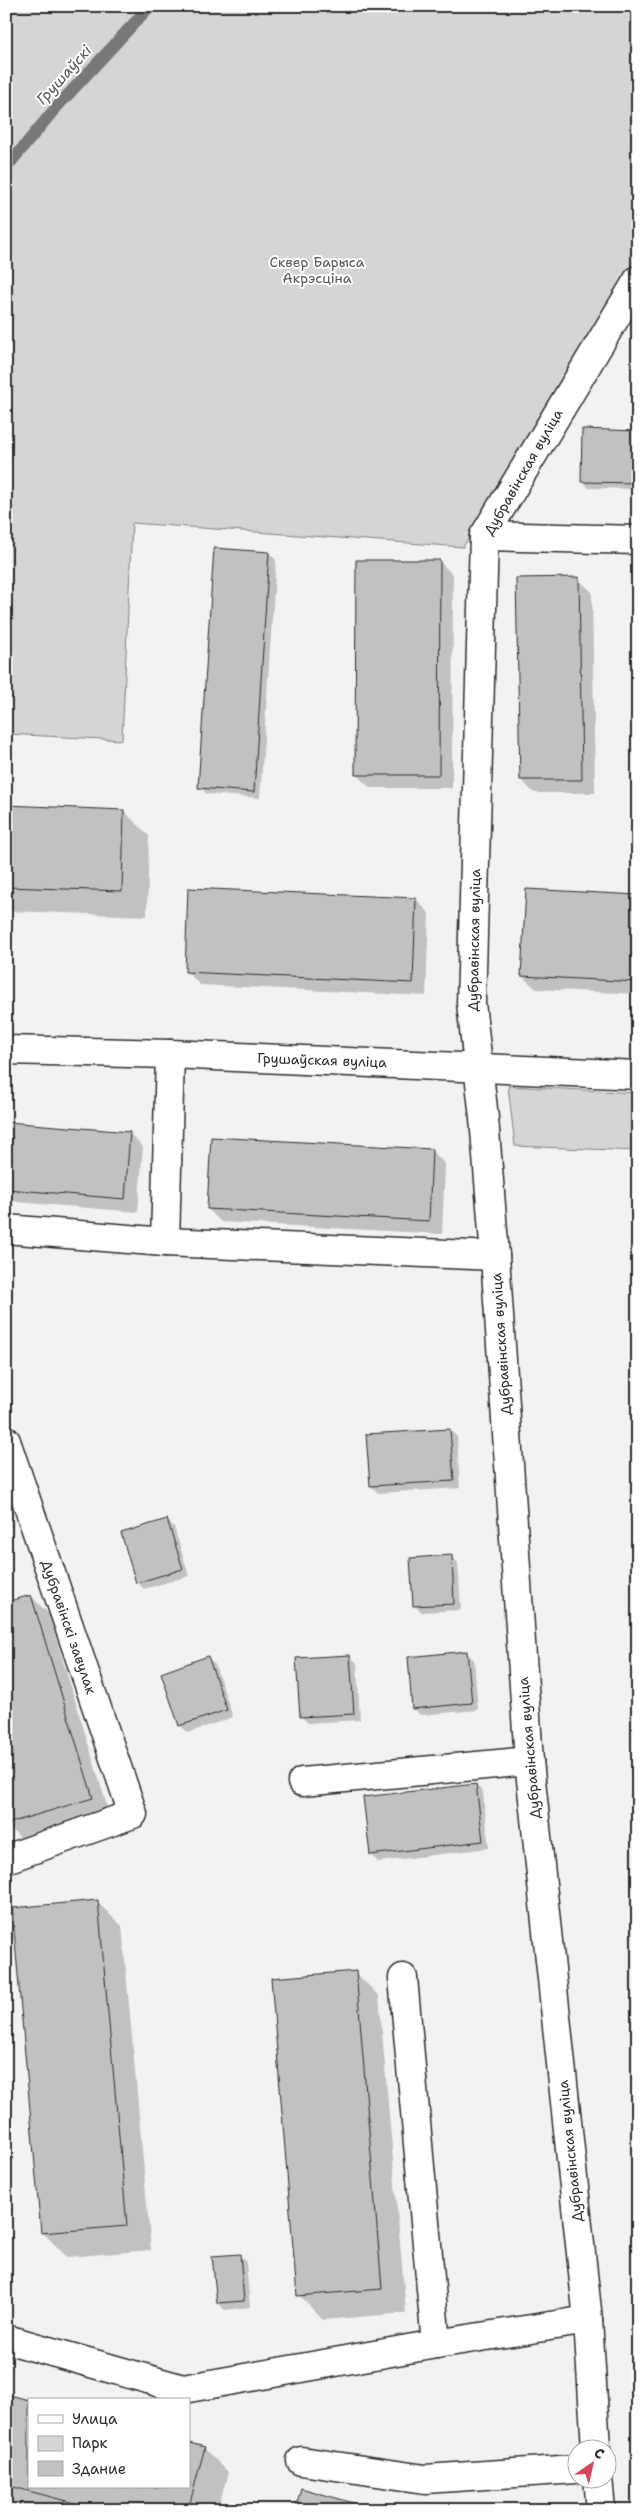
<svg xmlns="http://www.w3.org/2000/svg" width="644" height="2516" viewBox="0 0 644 2516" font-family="'Shantell Sans',sans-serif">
<rect width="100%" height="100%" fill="#f2f2f2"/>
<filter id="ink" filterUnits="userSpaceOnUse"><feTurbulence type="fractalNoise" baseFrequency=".02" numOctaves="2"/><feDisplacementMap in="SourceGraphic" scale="10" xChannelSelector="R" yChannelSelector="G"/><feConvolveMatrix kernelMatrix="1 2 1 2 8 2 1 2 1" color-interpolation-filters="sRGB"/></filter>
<g filter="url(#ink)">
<g fill="#d5d5d5" stroke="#808080">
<polygon points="6,6 638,6 638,254 463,547 132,523 122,740 6,734"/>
<polygon points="508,1086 638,1093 638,1151 515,1146"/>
</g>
<g fill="#0003">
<polygon points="638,432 638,489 589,488 582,481"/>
<polygon points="269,553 276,560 260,798 207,794 200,787"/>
<polygon points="440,562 453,575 452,788 370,788 356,774"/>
<polygon points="578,579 592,592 595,793 534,793 521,780"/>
<polygon points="6,806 124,811 149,836 147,916 6,911"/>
<polygon points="638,896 638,994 536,989 522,976"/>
<polygon points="416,899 429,913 426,996 200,985 187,972"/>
<polygon points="8,1123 129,1133 143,1147 138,1212 16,1202 6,1192"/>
<polygon points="432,1151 445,1164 442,1234 221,1222 208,1209"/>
<polygon points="450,1430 457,1437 460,1488 378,1493 371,1486"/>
<polygon points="6,1497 13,1527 6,1529"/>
<polygon points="167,1520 174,1527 189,1576 144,1589 137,1582"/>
<polygon points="451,1556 458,1563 461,1610 421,1612 414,1605"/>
<polygon points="31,1596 49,1614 110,1816 24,1842 6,1823"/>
<polygon points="467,1653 474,1660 478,1710 420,1715 413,1708"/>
<polygon points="350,1656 357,1663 360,1720 308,1723 301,1716"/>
<polygon points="208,1658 215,1665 233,1717 188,1733 181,1726 162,1674"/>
<polygon points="476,1785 483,1792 489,1848 378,1862 371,1855"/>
<polygon points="97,1902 122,1926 151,2250 67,2257 43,2233"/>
<polygon points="355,1972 379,1996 406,2313 323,2320 299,2295"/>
<polygon points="239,2255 246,2262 250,2307 225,2310 218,2303"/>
<polygon points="6,2395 29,2487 189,2487 189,2444 204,2448 228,2472 218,2510 37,2510 6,2501"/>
</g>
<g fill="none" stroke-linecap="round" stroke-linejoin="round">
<polyline stroke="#787878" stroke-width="12" points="6,168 54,110 150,6"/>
</g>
<g fill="#c1c1c1" stroke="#2b2b2b">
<polygon points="582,429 638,431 638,483 581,482"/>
<polygon points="214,548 269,552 254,792 198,788"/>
<polygon points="356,560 440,560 439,775 355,775"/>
<polygon points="579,577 582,780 520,780 516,578"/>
<polygon points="6,805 124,810 122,891 6,887"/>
<polygon points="188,888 416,898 413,983 185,972"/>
<polygon points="526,889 638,895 638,982 521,976"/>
<polygon points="7,1122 130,1132 125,1199 6,1189"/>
<polygon points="211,1137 432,1149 429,1221 207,1209"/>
<polygon points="450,1429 454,1481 370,1486 366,1434"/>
<polygon points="167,1519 183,1569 136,1583 121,1533"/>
<polygon points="452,1555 454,1604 413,1606 410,1558"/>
<polygon points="31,1595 93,1798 6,1824 6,1602"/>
<polygon points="467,1651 472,1703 412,1709 408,1657"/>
<polygon points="350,1655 354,1714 300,1717 296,1658"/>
<polygon points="208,1656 227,1710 179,1726 161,1673"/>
<polygon points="476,1784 483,1841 370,1855 363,1797"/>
<polygon points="98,1900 127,2226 41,2233 12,1908"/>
<polygon points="356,1971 382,2289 297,2296 271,1978"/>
<polygon points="240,2254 244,2301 217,2303 212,2256"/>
<polygon points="6,2394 29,2400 29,2487 189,2487 189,2443 205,2447 188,2510 100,2510 6,2485"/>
<polygon points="301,2488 350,2502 377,2510 295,2510"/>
</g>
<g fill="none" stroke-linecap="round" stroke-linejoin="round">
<g stroke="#2b2b2b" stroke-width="31">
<g id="minor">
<polyline points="484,536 638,540"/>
<polyline points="6,1050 170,1054 638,1075"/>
<polyline points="6,1229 165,1242 170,1054"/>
<polyline points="165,1242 495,1256"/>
<polyline points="6,1441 133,1814 6,1859"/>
<polyline points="302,1782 529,1761"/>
<polyline points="403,1978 436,2344"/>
<polyline points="6,2339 183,2389 436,2344 588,2320"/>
<polyline points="596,2448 588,2320 529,1761 495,1256 484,1118 471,1003 472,971 484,536 638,280"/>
<polyline points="301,2461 425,2479 576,2469"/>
<polyline points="598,2478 601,2510"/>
</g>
</g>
<use href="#minor" stroke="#fff" stroke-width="28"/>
</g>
</g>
<g text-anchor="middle" stroke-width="4" stroke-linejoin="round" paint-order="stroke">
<g font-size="14" fill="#565656" stroke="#fff">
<text x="317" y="267">Сквер Барыса<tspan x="317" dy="16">Акрэсціна</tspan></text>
</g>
<g font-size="14" fill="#2b2b2b" stroke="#fff">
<text transform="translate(523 472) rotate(-60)" y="5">Дубравінская вуліца</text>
<text transform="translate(474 940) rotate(-89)" y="5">Дубравінская вуліца</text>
<text transform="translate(322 1060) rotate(2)" y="5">Грушаўская вуліца</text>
<text transform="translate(501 1344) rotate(-94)" y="5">Дубравінская вуліца</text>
<text transform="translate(69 1627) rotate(71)" y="5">Дубравінскі завулак</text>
<text transform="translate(529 1748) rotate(-95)" y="5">Дубравінская вуліца</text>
<text transform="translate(570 2151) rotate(-96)" y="5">Дубравінская вуліца</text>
</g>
<g font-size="15" font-style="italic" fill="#585858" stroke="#fff">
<text transform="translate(64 75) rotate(-48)" y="5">Грушаўскі</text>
</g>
</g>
<rect width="644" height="2516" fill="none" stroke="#fff" stroke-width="25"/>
<rect x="12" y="12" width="619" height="2491" fill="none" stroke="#2b2b2b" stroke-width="2" filter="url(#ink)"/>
<rect x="28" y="2398" width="162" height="90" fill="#ffffff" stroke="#aaaaaa"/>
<rect x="38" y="2415" width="25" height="8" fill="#ffffff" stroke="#aaaaaa"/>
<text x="72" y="2424" font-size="15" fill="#2b2b2b">Улица</text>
<rect x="38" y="2436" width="25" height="15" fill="#d5d5d5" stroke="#aaaaaa"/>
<text x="72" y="2448" font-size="15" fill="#2b2b2b">Парк</text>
<rect x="38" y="2461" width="25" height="15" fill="#c1c1c1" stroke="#aaaaaa"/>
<text x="72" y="2474" font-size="15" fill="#2b2b2b">Здание</text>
<g transform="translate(592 2464) rotate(34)"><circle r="24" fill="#ffffff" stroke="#aaaaaa"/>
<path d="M0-4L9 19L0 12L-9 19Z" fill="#d1495b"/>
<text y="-8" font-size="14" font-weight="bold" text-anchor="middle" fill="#2b2b2b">С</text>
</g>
</svg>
